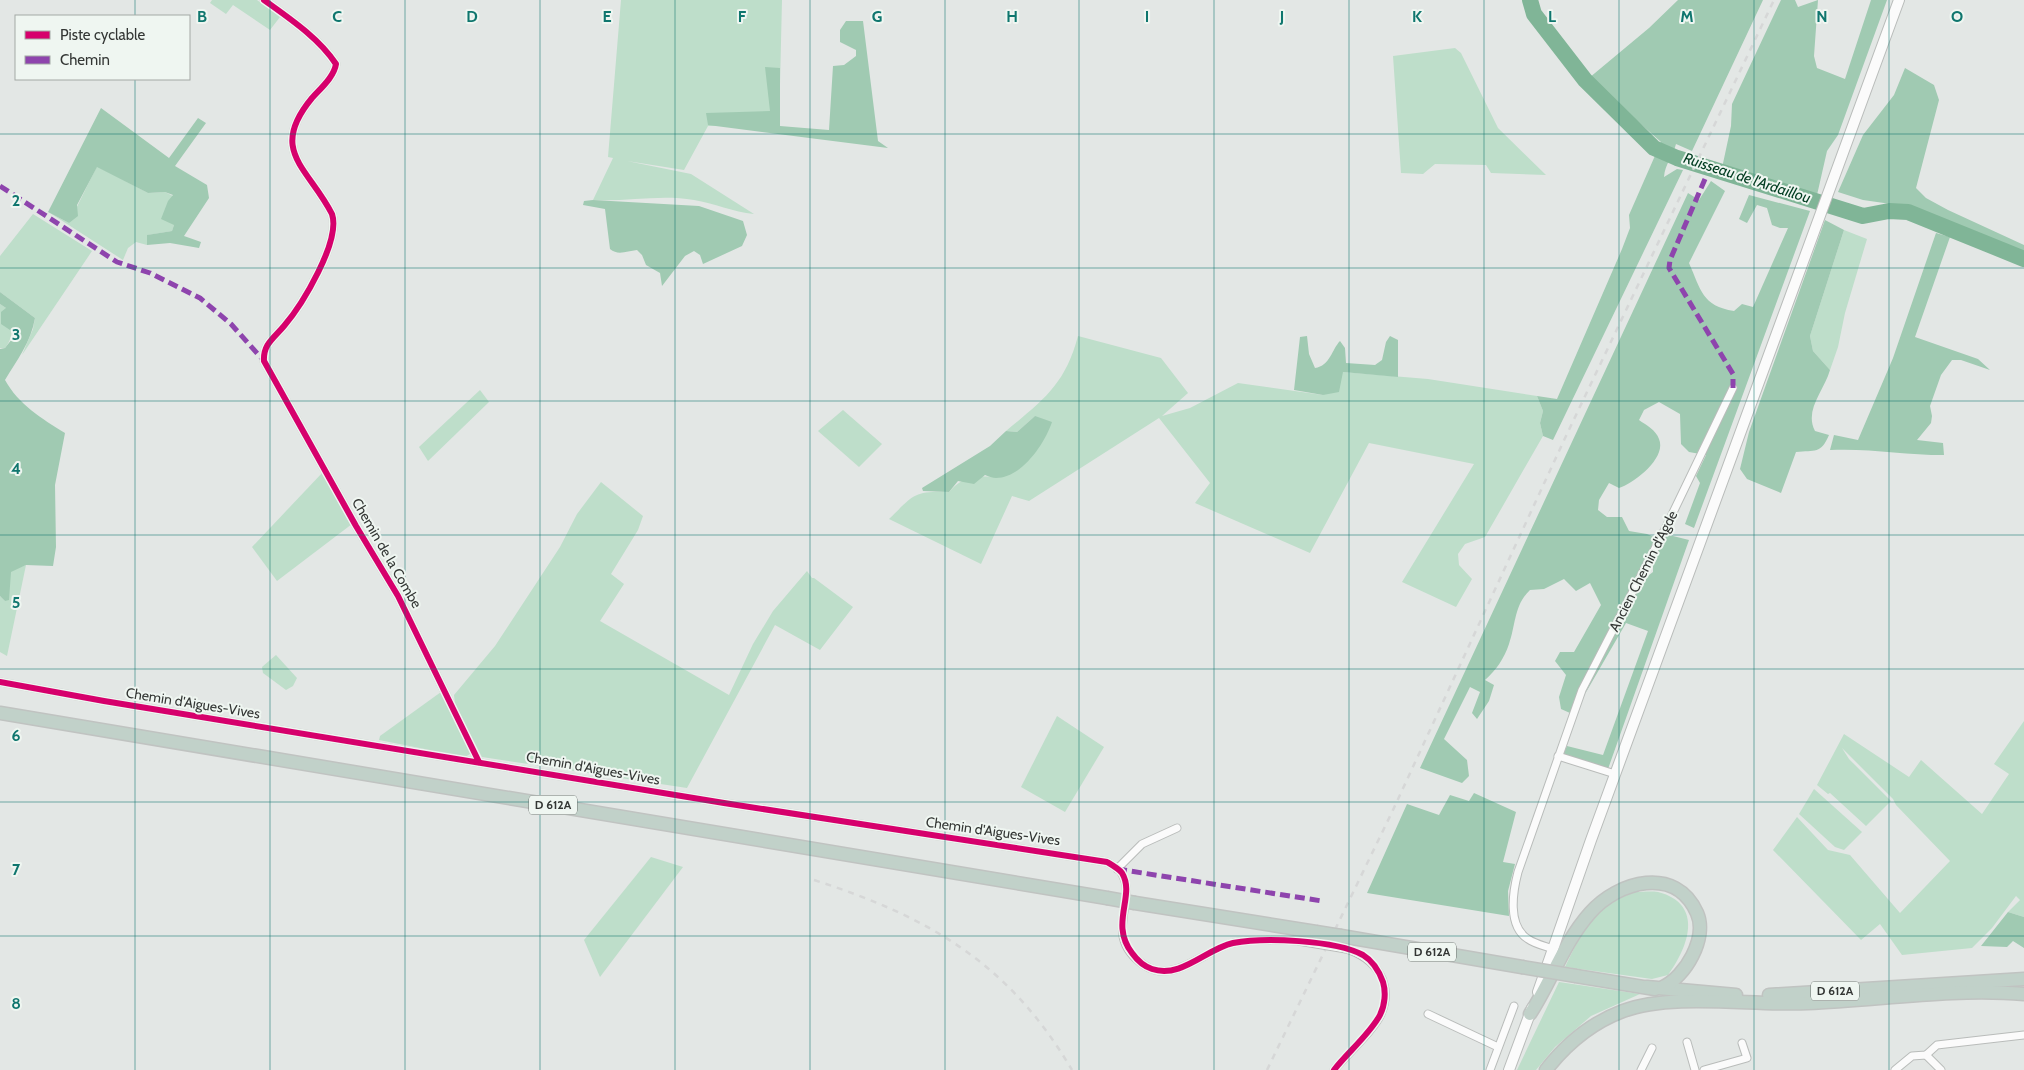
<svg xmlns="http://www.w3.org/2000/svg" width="2024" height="1070" viewBox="0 0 2024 1070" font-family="Cabin,sans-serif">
<rect width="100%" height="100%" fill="#e3e7e5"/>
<g fill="#bedeca">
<polygon points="212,0 257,0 280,17 270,30 233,5 226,14 210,3"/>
<path d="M621,0H782L779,126H708L684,170L627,161L691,174L754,214C733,212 714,203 694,200C660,194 627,202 593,200L613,158L608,157Z"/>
<polygon points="1455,48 1461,53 1498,128 1546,175 1491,173 1486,165 1435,164 1423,174 1401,173 1393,56"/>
<polygon points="97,166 148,193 165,192 173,196 174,225 172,231 148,235 147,245 136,242 128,248 123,260 50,213 69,223"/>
<polygon points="33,214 92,251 22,355 33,329 35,318 0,292 0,256"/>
<polygon points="1844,230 1867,239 1845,313 1838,347 1830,370 1813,351 1810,336"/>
<path d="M0,304L6,308C11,324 16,334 5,348H0Z"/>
<path d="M1078,336L1161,358L1188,393L1162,416L1190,408L1238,383L1323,395L1343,372L1428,379L1537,396L1543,411L1540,423L1543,436L1485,537L1465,544L1458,554L1459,565L1472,579L1456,607L1402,582L1474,464L1369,443L1310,553L1195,503L1210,483L1159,418L1029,501L1012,496L981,564L889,519C914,495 913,491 949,492C970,468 985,481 1010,474L1035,416L1017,432L1006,431C1043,400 1065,385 1078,336Z"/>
<polygon points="480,390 489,402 428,461 419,447"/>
<polygon points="843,410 882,444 859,467 818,431"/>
<polygon points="323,472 352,524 277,581 252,547"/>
<polygon points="601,482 643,516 638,530 611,574 624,584 600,621 729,695 753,644 773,611 807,571 812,578 814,578 853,607 820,650 775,625 687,788 482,757 455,704 454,695 495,646 560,547 577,514"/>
<polygon points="26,565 7,656 0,652 0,596 5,601 10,571"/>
<polygon points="276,655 297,678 293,686 286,690 263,673 262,667"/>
<polygon points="441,692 470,749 470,754 465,757 379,740 380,736"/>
<polygon points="1057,716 1104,747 1065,812 1021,787"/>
<polygon points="2024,721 2024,917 2008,912 2020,900 2016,896 1992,928 1972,948 1902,955 1880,924 1861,940 1773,850 1797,817 1828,850 1850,855 1900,913 1950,861 1896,805 1893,799 1842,748 1849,759 1891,801 1866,826 1830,793 1828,794 1817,785 1844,734 1909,777 1921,760 1982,814 2009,774 1994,764"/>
<polygon points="1814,789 1862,832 1844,850 1835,847 1799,814"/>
<polygon points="651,857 683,867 600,977 584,940"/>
<path d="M1635,892C1642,892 1651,891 1658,892C1705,904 1688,948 1668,975L1652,979L1565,967C1583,930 1594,906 1635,892Z"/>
<polygon points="1559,982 1640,994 1591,1016 1555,1047 1536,1070 1517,1070"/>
</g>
<g fill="#a0cab2">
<path d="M1678,0H1763L1692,151L1676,144C1673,156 1665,164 1664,177L1677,169L1683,170L1553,440L1543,436L1540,423L1543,411L1537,396L1557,399L1622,249L1630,228L1629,215L1661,142L1589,78L1649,28Z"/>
<polygon points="1781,0 1795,0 1798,7 1818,0 1814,56 1817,68 1845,79 1871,0 1887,0 1838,135 1827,151 1817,195 1722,168 1731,126 1732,104"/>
<polygon points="846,21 863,21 878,141 888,148 708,125 706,113 770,111 765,67 780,68 780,126 829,130 833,66 844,65 856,56 856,50 840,42 840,30"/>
<polygon points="1905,68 1934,85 1939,100 1916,188 1926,198 1948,210 2024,245 2024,253 1912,207 1863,200 1838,192 1863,135 1894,95"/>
<polygon points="101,108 169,158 198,118 206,123 175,166 207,185 209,198 184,236 201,242 199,248 170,243 147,245 147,235 172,231 174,225 161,219 168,201 173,195 165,192 148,193 97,167 77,205 78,216 69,223 48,212"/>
<path d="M1711,181L1725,191L1689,263C1701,290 1702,306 1734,311L1742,304L1753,307L1788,228H1780L1772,225L1767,208L1757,205L1747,223L1739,219L1749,195L1810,211L1694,528L1685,524L1700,483L1696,476L1706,455L1689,452L1681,444L1680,414L1659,402L1644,410L1639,420C1646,425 1656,430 1659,439C1667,458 1634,483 1619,488L1609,483L1599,500L1598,510L1607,517H1622L1629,531L1647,534L1656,538L1570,713L1561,709L1559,697L1566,675L1555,661L1560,652H1574L1601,605L1590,583L1576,591L1564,579L1544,589L1530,590C1514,605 1516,624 1509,644C1504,659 1496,670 1485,680L1494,685L1489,701L1477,719L1472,713L1480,692L1470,687L1444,739L1467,760L1469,776L1462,783L1420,768L1688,193L1699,200Z"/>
<path d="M593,200L699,206L743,221L747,235L742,246L703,264L700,255L694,251L685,256L662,286L660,273L646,265L642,255L637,250C627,251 618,256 610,249L605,209L583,205L584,201Z"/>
<path d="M1825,220L1844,230L1810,336L1813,351L1830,370C1824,391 1804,410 1815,431L1829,435C1821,454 1815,450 1796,452L1781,493L1747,479L1740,469L1749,432Z"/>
<path d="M1936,233L1950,237L1915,337L1978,359L1990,370L1961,360H1952L1941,375L1930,406L1932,416L1931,423L1917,440L1943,443L1944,455C1905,455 1868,448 1830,450L1834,435L1858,440L1893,358Z"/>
<path d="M0,292L35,318C31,342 17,360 5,380C19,405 41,418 65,433L55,485L56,547L53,566L26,565L11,572L9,600L5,601L0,596V349L5,348L12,339L13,332L1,324V312L6,308L0,304Z"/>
<path d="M1307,336L1309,354L1315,368C1330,366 1332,349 1340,341L1345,348L1346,363L1375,365L1382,360L1386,342L1390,336L1398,340V377L1343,372L1339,392L1323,395L1294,390L1300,337Z"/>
<path d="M1035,416L1052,422C1045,443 1022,478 996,478C993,478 988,476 985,475L974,484L958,481L949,492L923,491L922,488L990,446L1006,431L1017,432Z"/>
<polygon points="1665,534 1689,540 1608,769 1563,754 1567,746 1603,755 1648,631 1626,623 1585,694 1612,634 1644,579 1653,572 1653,559"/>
<polygon points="1474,793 1516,812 1503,862 1515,864 1508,891 1509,916 1367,893 1407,804 1439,815 1450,795 1469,801"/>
<polygon points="2008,912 2024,917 2024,948 2013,941 2007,947 1981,946"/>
</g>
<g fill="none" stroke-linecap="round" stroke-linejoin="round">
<polyline stroke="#80b597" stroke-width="16" points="1530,0 1534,14 1585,80 1654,148 1677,158 1863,216 1889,211 1908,212 2024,259"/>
<g stroke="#b9bcba" stroke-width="9">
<g id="street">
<path d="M264,0C289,18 319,38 336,64C334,77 321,88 312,98C268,151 308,167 332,214C341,241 302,305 284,326C274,338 263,344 264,361L356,526L398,596L479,762"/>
<path d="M0,682L104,701L724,803L1107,862C1112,865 1120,869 1122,874C1138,901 1101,936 1144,965C1174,985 1204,950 1233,943C1254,939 1276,940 1298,941"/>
<polyline points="1558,756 1615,774"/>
<polyline points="1117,869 1142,844 1177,828"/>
<path d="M1553,949C1545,946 1535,944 1528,939C1507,926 1513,891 1518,872L1582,690L1667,525L1733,388"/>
<polyline points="1428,1014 1498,1047"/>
<polyline points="1687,1042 1695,1070"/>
<polyline points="1926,1055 1941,1070"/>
<path d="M1334,1070C1346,1055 1374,1030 1381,1014C1394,983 1375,958 1346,949"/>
<polyline points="1490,1070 1514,1006"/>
<polyline points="1641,1070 1652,1048"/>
<polyline points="1704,1070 1747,1058 1742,1043"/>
<polyline points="1895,1070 1912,1056 1926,1055 1937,1045 2024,1035"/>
</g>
</g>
<g stroke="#b9bcba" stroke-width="12">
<g id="secondary">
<polyline points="1538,992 1591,840 1899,0"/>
<polyline points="1509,1070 1532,1008"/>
</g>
</g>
<g stroke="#c0c3c1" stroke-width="15">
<g id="highway">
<polyline points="0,713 1107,898"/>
<polyline points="1135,903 1316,932"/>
<polyline points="1341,936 1522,967"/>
<polyline points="1576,976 1655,989"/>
<polyline points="1647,987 1736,995"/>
<polyline points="1769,995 2024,979"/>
<path d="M1530,1014C1551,982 1564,942 1590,913C1618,881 1676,865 1697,913C1708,938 1685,977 1663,987"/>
<path d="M1546,1070C1567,1043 1591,1023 1623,1011C1674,992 1753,1006 1808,1003C1880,1000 1952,988 2024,994"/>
</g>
</g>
<use href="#street" stroke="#fbfbfb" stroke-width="7"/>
<use href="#secondary" stroke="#fbfbfb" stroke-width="10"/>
<use href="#highway" stroke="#c1d1c9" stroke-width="12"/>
<g stroke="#d6d7d7" stroke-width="2.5" stroke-dasharray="6 6" stroke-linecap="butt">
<path d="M814,880C929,917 1009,963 1072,1070"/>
<polyline points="1267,1070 1393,810 1566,436 1774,0"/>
</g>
<g stroke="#b9bcba" stroke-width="9" stroke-linecap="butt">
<polyline id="street-bridge" points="1298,941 1346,949"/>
</g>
<g stroke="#c0c3c1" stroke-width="15" stroke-linecap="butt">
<g id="highway-bridge">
<polyline points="1107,898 1135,903"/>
<polyline points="1316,932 1341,936"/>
<polyline points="1522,967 1576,976"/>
</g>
</g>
<use href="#street-bridge" stroke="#fbfbfb" stroke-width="7"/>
<use href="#highway-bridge" stroke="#c1d1c9" stroke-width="12"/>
<g stroke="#8e44ad" stroke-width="5" stroke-dasharray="10 5" stroke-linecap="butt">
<polyline points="1705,179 1670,260 1669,268 1733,374 1733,388"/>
<polyline points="0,186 117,262 150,273 200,298 231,324 264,361"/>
<polyline points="1117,869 1322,901"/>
</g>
<g stroke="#eff6f1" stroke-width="9">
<g id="cycleway">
<path d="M264,0C289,18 319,38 336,64C334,77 321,88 312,98C268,151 308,167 332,214C341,241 302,305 284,326C274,338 263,344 264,361L356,526L398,596L479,762"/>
<path d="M0,682L104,701L724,803L1107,862C1112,865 1119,869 1122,873C1136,896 1109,923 1132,953C1137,960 1143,966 1152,969C1181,979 1206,949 1233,943C1264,937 1335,940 1363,955C1373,961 1379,971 1383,982C1386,992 1385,1005 1380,1015C1370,1034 1347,1053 1334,1070"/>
</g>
</g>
<use href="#cycleway" stroke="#d6006c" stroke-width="6"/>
</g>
<path fill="none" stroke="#0f766e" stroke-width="1" stroke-opacity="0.55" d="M135,0V16M270,0V1070M405,0V1070M540,0V1070M675,0V1070M810,0V1070M945,0V1070M1079,0V1070M1214,0V1070M1349,0V1070M1484,0V1070M1619,0V1070M1754,0V1070M1889,0V1070M135,79V1070M0,134H2024M0,268H2024M0,401H2024M0,535H2024M0,669H2024M0,802H2024M0,936H2024"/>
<g text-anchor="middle" stroke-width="4" stroke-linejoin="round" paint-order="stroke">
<g fill="#eff6f1" stroke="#6b706d" stroke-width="1">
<rect x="529" y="795.5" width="48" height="19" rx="4"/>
<rect x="1408" y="942.5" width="48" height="19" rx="4"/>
<rect x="1811" y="981.5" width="48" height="19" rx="4"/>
</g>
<g font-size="12" font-weight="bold" fill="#333634">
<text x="553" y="809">D 612A</text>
<text x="1432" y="956">D 612A</text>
<text x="1835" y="995">D 612A</text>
</g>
<g font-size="14" fill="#333634" stroke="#eff6f1">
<text transform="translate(387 553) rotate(60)" y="5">Chemin de la Combe</text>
<text transform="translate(1643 571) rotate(-63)" y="5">Ancien Chemin d'Agde</text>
<text transform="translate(193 703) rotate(9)" y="5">Chemin d'Aigues-Vives</text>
<text transform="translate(593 768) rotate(10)" y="5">Chemin d'Aigues-Vives</text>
<text transform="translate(993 831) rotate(8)" y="5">Chemin d'Aigues-Vives</text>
</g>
<g font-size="15" font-style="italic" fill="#003c20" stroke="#eff6f1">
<text transform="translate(1747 178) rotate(18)" y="5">Ruisseau de l'Ardaillou</text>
</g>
</g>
<g font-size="16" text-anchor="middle" font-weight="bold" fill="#0f766e" stroke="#eff6f1" stroke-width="4" stroke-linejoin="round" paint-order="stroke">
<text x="202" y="22">B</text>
<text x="337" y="22">C</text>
<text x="472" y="22">D</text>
<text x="607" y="22">E</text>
<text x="742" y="22">F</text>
<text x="877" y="22">G</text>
<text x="1012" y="22">H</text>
<text x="1147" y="22">I</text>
<text x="1282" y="22">J</text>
<text x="1417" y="22">K</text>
<text x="1552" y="22">L</text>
<text x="1687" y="22">M</text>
<text x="1822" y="22">N</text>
<text x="1957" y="22">O</text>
<text x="16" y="206">2</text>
<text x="16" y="340">3</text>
<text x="16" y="474">4</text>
<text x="16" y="608">5</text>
<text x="16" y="741">6</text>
<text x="16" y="875">7</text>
<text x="16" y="1009">8</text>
</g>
<rect x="15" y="15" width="175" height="65" fill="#eff6f1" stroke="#a4a9a5"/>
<rect x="25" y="31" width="25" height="8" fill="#d6006c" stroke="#a4a9a5"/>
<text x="60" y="40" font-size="15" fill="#333634">Piste cyclable</text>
<rect x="25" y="56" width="25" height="8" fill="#8e44ad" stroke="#a4a9a5"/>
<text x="60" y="65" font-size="15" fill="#333634">Chemin</text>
</svg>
